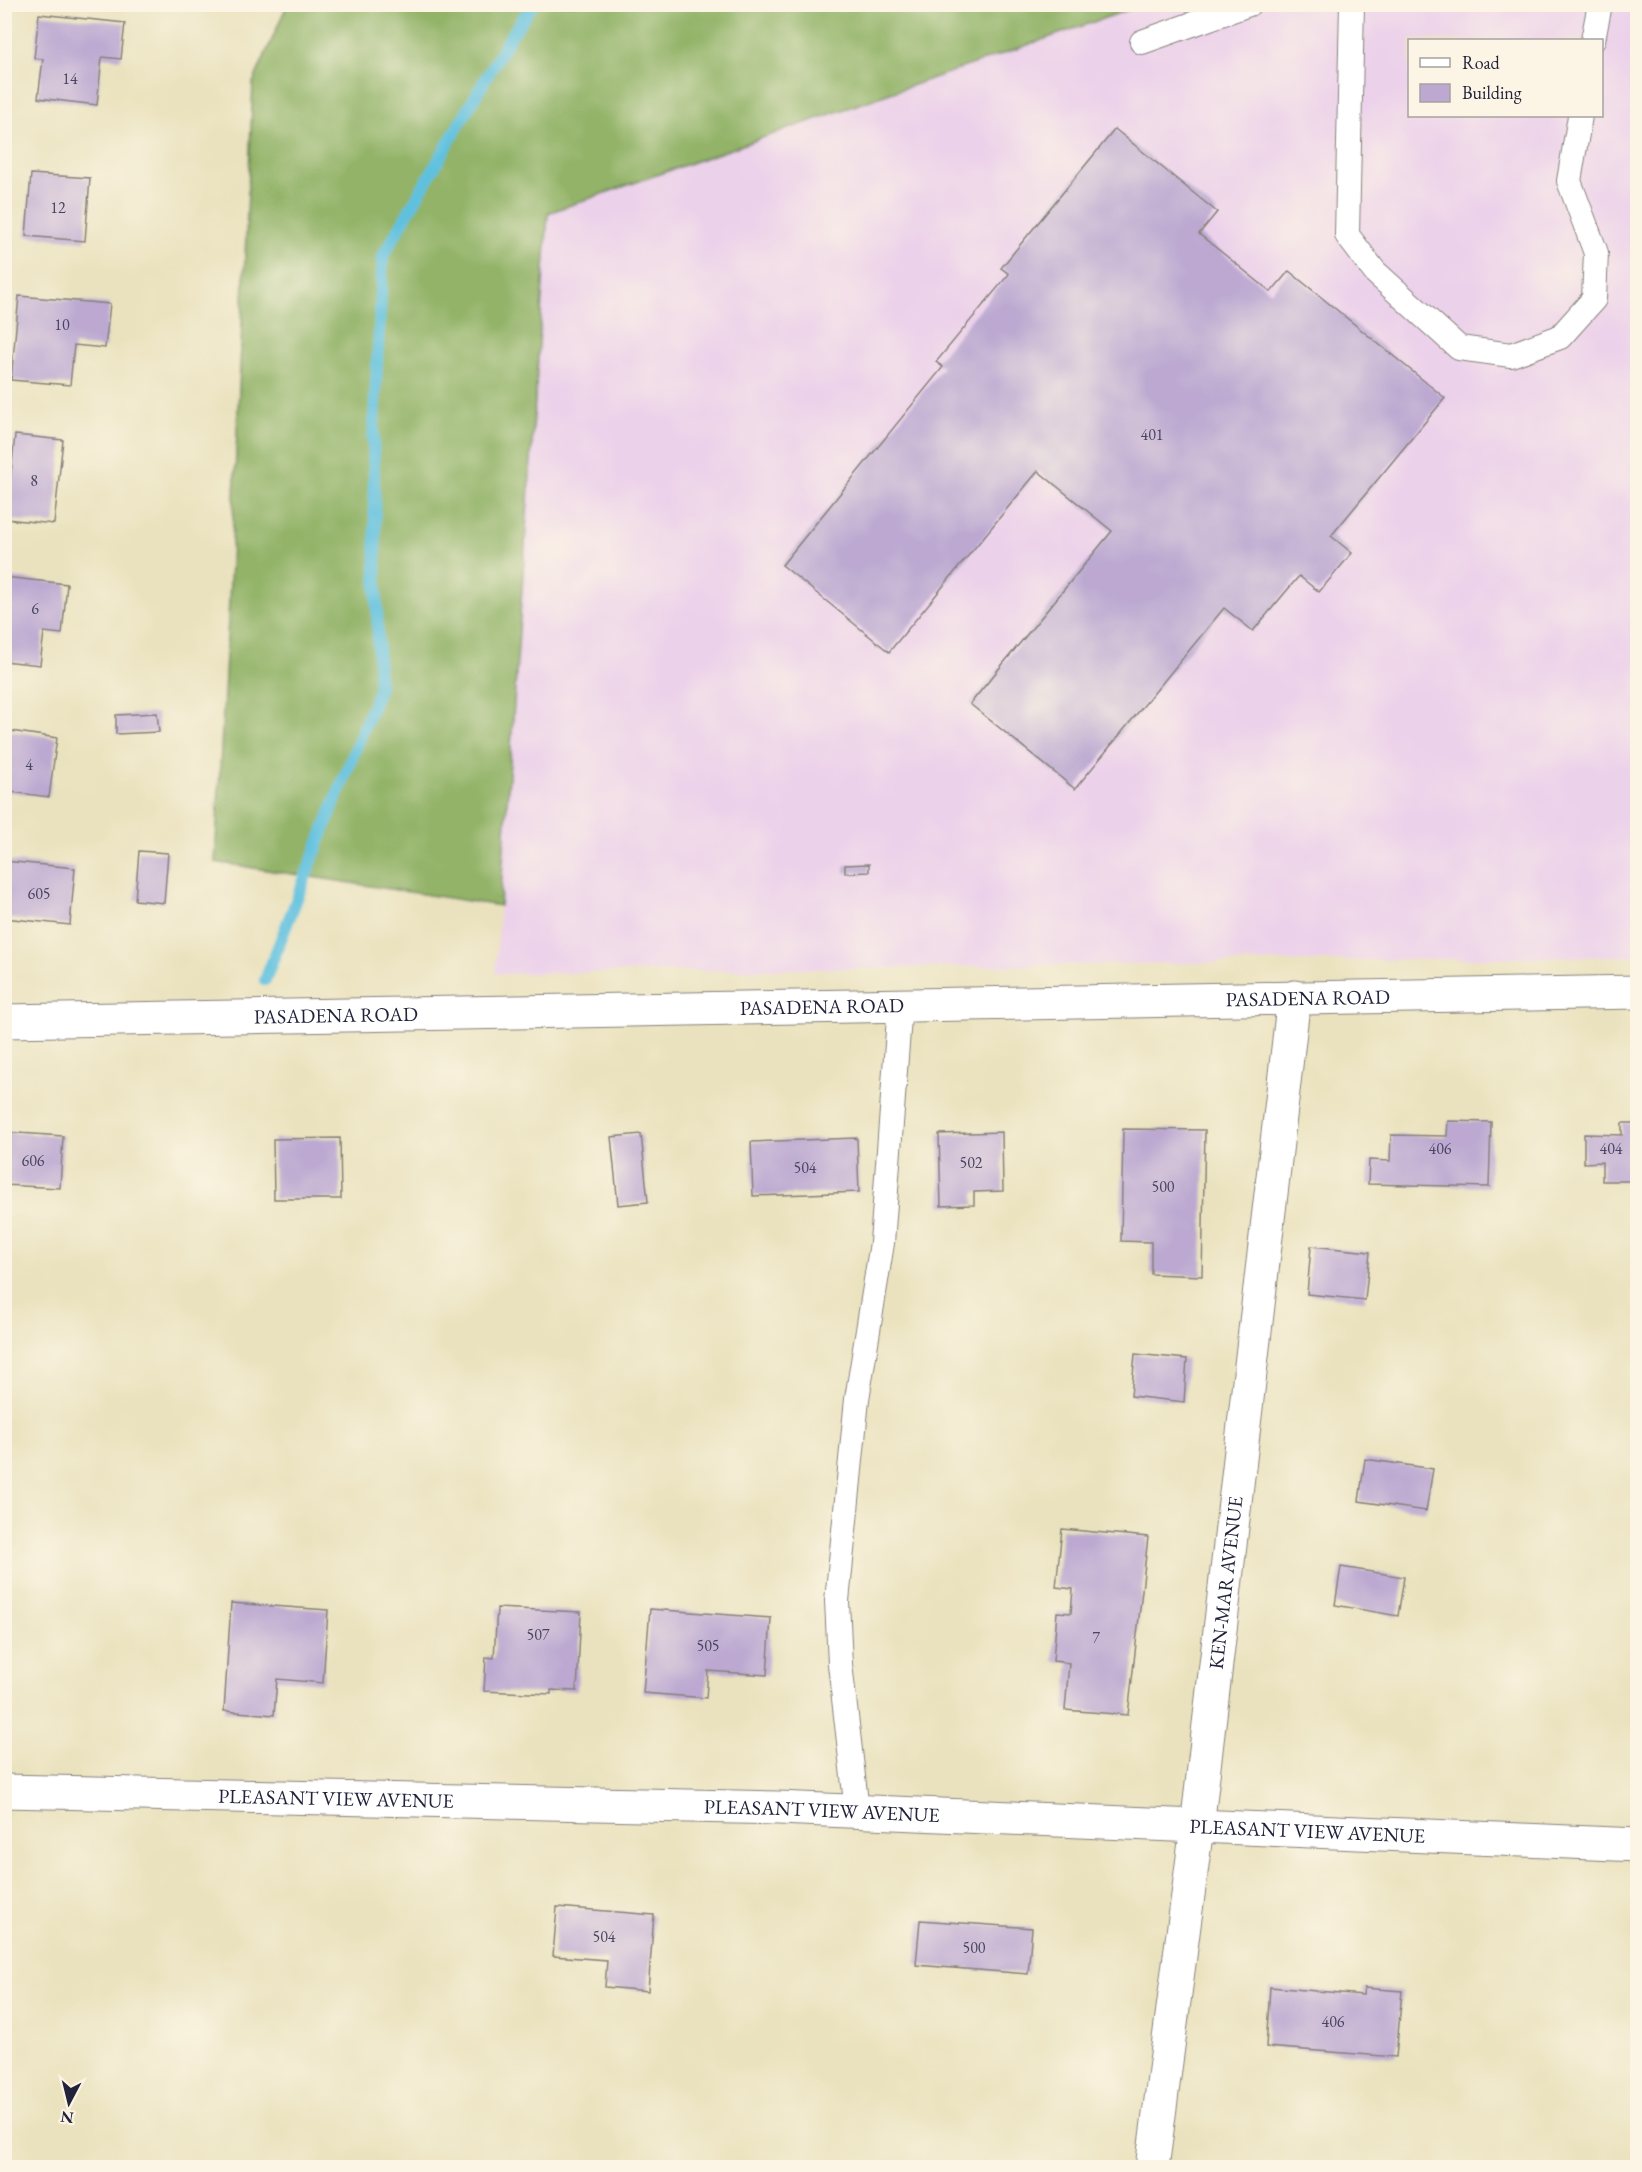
<svg xmlns="http://www.w3.org/2000/svg" width="1642" height="2172" viewBox="0 0 1642 2172" font-family="'EB Garamond',serif">
<rect width="100%" height="100%" fill="#fcf5e5"/>
<filter id="ink" filterUnits="userSpaceOnUse"><feTurbulence type="fractalNoise" baseFrequency=".0167" numOctaves="2"/><feDisplacementMap in="SourceGraphic" scale="12" xChannelSelector="R" yChannelSelector="G"/><feConvolveMatrix kernelMatrix="1 2 1 2 8 2 1 2 1" color-interpolation-filters="sRGB"/></filter>
<filter id="wash" filterUnits="userSpaceOnUse"><feTurbulence type="fractalNoise" baseFrequency=".008" numOctaves="4" result="noise"/><feDisplacementMap in="SourceGraphic" scale="24" xChannelSelector="R" yChannelSelector="G"/><feGaussianBlur stdDeviation="1.35" result="paint"/><feColorMatrix in="noise" values="0 0 0 0 0 0 0 0 0 0 0 0 0 0 0 0 0 1.4 0 .05"/><feComposite in="paint" operator="in"/></filter>
<g filter="url(#wash)">
<rect width="100%" height="100%" fill="#eae2be"/>
<path fill="#ecd1ea" fill-rule="evenodd" d="M1142,5H1637V956L495,974L548,213ZM1410,40H1602V116H1410Z"/>
<polygon fill="#92b367" stroke="#5a6a51" stroke-width="1.5" points="287,5 1142,5 548,213 500,906 215,862 231,563 253,83"/>
<g fill="none" stroke-linecap="round" stroke-linejoin="round">
<polyline stroke="#60c1df" stroke-width="12" points="265,980 379,689 373,439 383,256 508,40 533,4"/>
</g>
<g id="blocks">
<g fill="#bca8d1">
<polygon points="39,14 125,23 121,59 102,57 97,105 38,98 43,59 34,58"/>
<polygon points="1115,129 1217,212 1199,234 1271,292 1289,271 1445,398 1331,536 1352,553 1319,592 1299,576 1253,631 1224,608 1075,789 970,704 1112,531 1038,471 889,652 782,565 943,367 936,362 1009,274 1001,268"/>
<polygon points="31,174 90,178 85,241 26,236"/>
<polygon points="19,296 110,304 105,348 74,345 70,385 11,380"/>
<polygon points="15,435 63,440 54,524 6,519"/>
<polygon points="4,577 67,584 62,634 44,632 40,665 4,661"/>
<polygon points="157,713 159,732 116,734 116,715"/>
<polygon points="4,730 57,738 49,797 4,791"/>
<polygon points="139,851 168,853 164,903 135,900"/>
<polygon points="4,861 75,868 70,925 4,918"/>
<polygon points="869,864 869,872 845,873 845,865"/>
<polygon points="1448,1121 1491,1122 1489,1187 1368,1184 1369,1160 1390,1161 1391,1135 1447,1136"/>
<polygon points="1622,1123 1638,1123 1638,1181 1602,1181 1602,1162 1584,1163 1584,1134 1622,1135"/>
<polygon points="1123,1129 1205,1130 1202,1276 1151,1274 1151,1242 1121,1241"/>
<polygon points="4,1132 63,1136 60,1188 4,1185"/>
<polygon points="1002,1132 1003,1191 974,1192 974,1205 941,1206 939,1134"/>
<polygon points="641,1134 648,1202 618,1205 611,1137"/>
<polygon points="340,1138 341,1199 274,1199 273,1139"/>
<polygon points="857,1138 859,1192 753,1196 751,1142"/>
<polygon points="1311,1246 1370,1252 1365,1300 1307,1294"/>
<polygon points="1135,1354 1187,1359 1184,1402 1131,1396"/>
<polygon points="1365,1459 1433,1469 1426,1511 1359,1501"/>
<polygon points="1062,1529 1148,1537 1128,1715 1065,1710 1069,1663 1053,1661 1057,1612 1071,1613 1073,1589 1056,1587"/>
<polygon points="1341,1567 1404,1577 1398,1616 1335,1605"/>
<polygon points="231,1603 328,1610 323,1683 277,1679 274,1715 224,1711"/>
<polygon points="497,1608 581,1612 577,1691 551,1690 551,1694 484,1691 486,1657 494,1658"/>
<polygon points="650,1609 771,1618 767,1675 708,1671 706,1698 643,1693"/>
<polygon points="557,1907 654,1915 648,1991 605,1987 607,1960 553,1956"/>
<polygon points="920,1920 1032,1928 1028,1974 916,1965"/>
<polygon points="1270,1987 1363,1995 1364,1988 1402,1991 1396,2057 1266,2047"/>
</g>
</g>
</g>
<g filter="url(#ink)">
<use href="#blocks" fill-opacity="0" stroke="#86827c" stroke-width="1.5"/>
<g fill="none" stroke-linecap="round" stroke-linejoin="round">
<g stroke="#86827c" stroke-width="26">
<g id="lane">
<polyline points="1352,4 1347,235 1375,272 1459,348 1511,355 1560,337 1594,299 1596,253 1569,181 1580,116"/>
<polyline points="1593,40 1600,4"/>
<polyline points="1142,42 1249,4"/>
<polyline points="857,1811 840,1664 837,1601 857,1399 882,1243 900,1004"/>
</g>
</g>
<g stroke="#86827c" stroke-width="35">
<g id="street">
<path id="s1" d="M4,1791L778,1808L1638,1845"/>
<path id="s2" d="M1152,2168L1197,1827L1294,997"/>
</g>
</g>
<g stroke="#86827c" stroke-width="35">
<g id="secondary">
<path id="s3" d="M4,1021L1638,992"/>
</g>
</g>
<use href="#lane" stroke="#fff" stroke-width="24"/>
<use href="#street" stroke="#fff" stroke-width="33"/>
<use href="#secondary" stroke="#fff" stroke-width="33"/>
</g>
</g>
<g text-anchor="middle" stroke-width="4.5" stroke-linejoin="round" paint-order="stroke">
<g font-size="16" fill="#484460">
<text x="70" y="84">14</text>
<text x="58" y="213">12</text>
<text x="62" y="330">10</text>
<text x="1152" y="440">401</text>
<text x="34" y="486">8</text>
<text x="35" y="614">6</text>
<text x="29" y="770">4</text>
<text x="39" y="899">605</text>
<text x="1440" y="1154">406</text>
<text x="1611" y="1154">404</text>
<text x="33" y="1166">606</text>
<text x="971" y="1168">502</text>
<text x="805" y="1173">504</text>
<text x="1163" y="1192">500</text>
<text x="538" y="1640">507</text>
<text x="1096" y="1643">7</text>
<text x="708" y="1651">505</text>
<text x="604" y="1942">504</text>
<text x="974" y="1953">500</text>
<text x="1333" y="2027">406</text>
</g>
<g font-size="20" fill="#22223b" stroke="#fcf5e5">
<text dy="7" stroke="none"><textPath href="#s3" startOffset="1304">PASADENA ROAD</textPath></text>
<text dy="7" stroke="none"><textPath href="#s3" startOffset="818">PASADENA ROAD</textPath></text>
<text dy="7" stroke="none"><textPath href="#s3" startOffset="332">PASADENA ROAD</textPath></text>
<text dy="7" stroke="none"><textPath href="#s2" startOffset="590">KEN-MAR AVENUE</textPath></text>
<text dy="7" stroke="none"><textPath href="#s1" startOffset="332">PLEASANT VIEW AVENUE</textPath></text>
<text dy="7" stroke="none"><textPath href="#s1" startOffset="818">PLEASANT VIEW AVENUE</textPath></text>
<text dy="7" stroke="none"><textPath href="#s1" startOffset="1304">PLEASANT VIEW AVENUE</textPath></text>
</g>
</g>
<rect width="1642" height="2172" fill="none" stroke="#fcf5e5" stroke-width="24"/>
<rect x="1408" y="39" width="195" height="78" fill="#fcf5e5" stroke="#a5a1a1" stroke-width="1.5"/>
<rect x="1420" y="58" width="30" height="9" fill="#ffffff" stroke="#a5a1a1" stroke-width="1.5"/>
<text x="1462" y="69" font-size="18" fill="#22223b">Road</text>
<rect x="1420" y="84" width="30" height="18" fill="#bca8d1" stroke="#a5a1a1" stroke-width="1.5"/>
<text x="1462" y="99" font-size="18" fill="#22223b">Building</text>
<g transform="translate(69 2103) rotate(187)" stroke="#fcf5e5" stroke-width="4.5" paint-order="stroke">
<path d="M0-4.5L10 22L0 15L-10 22Z" fill="#22223b"/>
<text y="-9" font-size="16" font-weight="bold" text-anchor="middle" fill="#22223b">N</text>
</g>
</svg>
